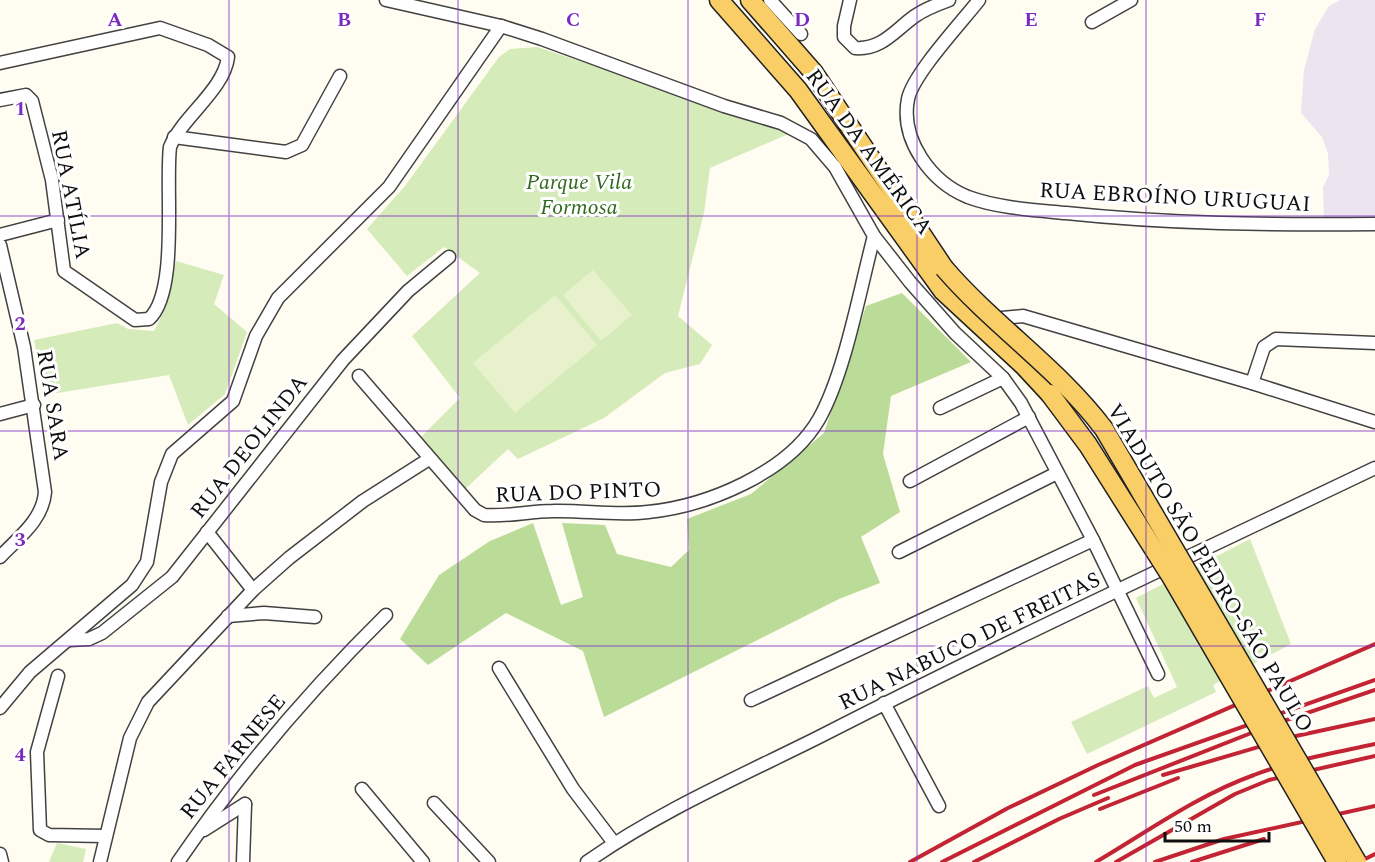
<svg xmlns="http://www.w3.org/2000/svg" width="1375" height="862" viewBox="0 0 1375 862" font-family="Spectral,serif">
<rect width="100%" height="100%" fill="#fffcf1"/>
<polygon fill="#ece4ee" points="1375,0 1375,216 1324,217 1323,187 1329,175 1328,153 1322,137 1301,113 1304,70 1315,29 1329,6 1340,0"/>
<g fill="#d6ebba">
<polygon points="537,47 793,132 710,168 704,213 678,316 712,345 700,364 665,373 604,418 518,459 508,449 462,492 418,440 460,398 412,336 480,273 444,247 407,276 367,229 405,186 499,57 510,49"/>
<polygon points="176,261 224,275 214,304 247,332 225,394 188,425 169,375 45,395 34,340 117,323 128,329 154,331 165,309"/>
<polygon points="1250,539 1291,644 1213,685 1216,692 1087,754 1071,722 1148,686 1154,698 1177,687 1136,598"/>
<polygon points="57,843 86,849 83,862 49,862"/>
</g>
<polygon fill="#bbdc99" points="902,293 971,362 891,396 883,454 900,512 861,537 880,583 839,599 604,717 583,651 506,613 428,665 400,639 439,575 490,541 533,523 561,605 583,597 562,523 605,525 617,554 671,567 689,550 687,519 751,494 824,433 866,306"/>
<g fill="#e7f2cc">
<polygon points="593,270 632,315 601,341 563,295"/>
<polygon points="555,295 597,345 515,413 473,363"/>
</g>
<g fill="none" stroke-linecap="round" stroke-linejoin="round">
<g stroke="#424242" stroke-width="15">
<g id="street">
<polyline points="386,0 501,26 542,39 724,106 781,123 811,139 835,167 874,236 910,282 955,333 1003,378 1021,403 1093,540 1158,674"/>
<polyline points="770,0 801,34"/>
<path d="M850,0L844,26V37L855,48C882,50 895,30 915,16C925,9 938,4 949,0"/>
<path d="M979,0C962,22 913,74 908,99C900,140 931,182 968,197C998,208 1034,210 1066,213C1169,224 1272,225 1375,224"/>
<polyline points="1092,22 1131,0"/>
<path d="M0,63L160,28L208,45L228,57C224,90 182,117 170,147C165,187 179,292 149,319L135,320L64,271L52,180L32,101L26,95L0,100"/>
<polyline points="174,137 286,152 302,145 340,76"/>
<polyline points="0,235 58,220"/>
<path d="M0,245L24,347L45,492C43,520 18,538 0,557"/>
<polyline points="992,324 1002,318 1023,316 1252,383 1375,422"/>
<path d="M359,376L475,510L484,515C507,517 530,511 553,511C584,510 616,516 648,512C707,506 788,473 819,419C845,373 860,289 874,236"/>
<polyline points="1252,383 1264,347 1276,339 1375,343"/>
<polyline points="940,408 1003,378"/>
<polyline points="0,414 34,405"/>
<polyline points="910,481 1029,417"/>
<polyline points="207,532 253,590"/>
<polyline points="899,552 1057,473"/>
<polyline points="228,616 264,613 315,617"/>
<polyline points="69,640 89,639 102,633 172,577 343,360 408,291 449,257"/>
<polyline points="499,668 573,789 614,843"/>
<polyline points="58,676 37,752 40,830 49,835 105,836"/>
<polyline points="751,700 1093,540"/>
<polyline points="884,703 939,806"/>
<polyline points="0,708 30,672 132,585 147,562 161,482 172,454 233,401 256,336 278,298 389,187 501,26"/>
<polyline points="362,789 423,862"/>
<polyline points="434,803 489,862"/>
<polyline points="204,830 245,804"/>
<polyline points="0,854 2,862"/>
<polyline points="100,862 130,738 148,702 253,590 289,558 363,501 429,459"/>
<path d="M178,862C239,773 309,691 386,615"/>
<polyline points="243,862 245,804"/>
<path d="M587,862C658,812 741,776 819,737C1002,643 1189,557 1375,468"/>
</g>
</g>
<g stroke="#202020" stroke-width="21">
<g id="primary">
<polyline points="719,0 798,90 943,291 1024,366 1050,394"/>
<polyline points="750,0 814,73 944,268"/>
</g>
</g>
<use href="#street" stroke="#fff" stroke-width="12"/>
<use href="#primary" stroke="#face66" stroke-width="18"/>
<g stroke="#c22434" stroke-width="4">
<polyline points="1163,775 1296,736 1375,719"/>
<polyline points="1094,795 1269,726 1375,690"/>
<polyline points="1100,809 1178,778"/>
<polyline points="910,862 1008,808 1098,765 1375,644"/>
<polyline points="942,862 1135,765 1375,680"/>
<polyline points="974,862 1059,819 1108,798"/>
<path d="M1096,862C1147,832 1198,795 1254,775C1293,760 1334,753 1375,744"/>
<polyline points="1116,862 1235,794 1269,780 1375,756"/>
<polyline points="1155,862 1224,839 1375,806"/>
<polyline points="1192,862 1264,839"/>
<polyline points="1359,862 1375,854"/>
</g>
<g stroke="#202020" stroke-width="21" stroke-linecap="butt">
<g id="primary-bridge">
<path d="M944,268C994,326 1058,368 1104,429L1357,862"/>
<polyline points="1050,394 1088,445 1172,578 1337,862"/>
</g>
</g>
<use href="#primary-bridge" stroke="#face66" stroke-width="18"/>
</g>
<path fill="none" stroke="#7b2cbf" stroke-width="1.5" stroke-opacity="0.55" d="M229,0V862M458,0V862M688,0V862M917,0V862M1146,0V862M0,216H1375M0,431H1375M0,646H1375"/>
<g text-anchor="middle" stroke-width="6" stroke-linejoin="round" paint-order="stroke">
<g font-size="22" fill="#0f0f0f" stroke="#fff">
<text transform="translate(870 151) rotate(54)" y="8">RUA DA AMÉRICA</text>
<text transform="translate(72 194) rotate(79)" y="8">RUA ATÍLIA</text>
<text transform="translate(1175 196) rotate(3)" y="8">RUA EBROÍNO URUGUAI</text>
<text transform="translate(54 405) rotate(81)" y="8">RUA SARA</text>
<text transform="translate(248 446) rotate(-52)" y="8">RUA DEOLINDA</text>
<text transform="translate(578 491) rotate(-2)" y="8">RUA DO PINTO</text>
<text transform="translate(1211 567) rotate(59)" y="8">VIADUTO SÃO PEDRO-SÃO PAULO</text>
<text transform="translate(969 640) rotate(-26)" y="8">RUA NABUCO DE FREITAS</text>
<text transform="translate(232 756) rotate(-51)" y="8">RUA FARNESE</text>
</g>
<g font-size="22" font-style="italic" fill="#31691e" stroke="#fff">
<text x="579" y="189">Parque Vila<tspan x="579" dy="25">Formosa</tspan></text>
</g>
</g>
<g font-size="20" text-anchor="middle" font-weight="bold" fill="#7b2cbf" stroke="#fff" stroke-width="6" stroke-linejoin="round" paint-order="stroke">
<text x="115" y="26">A</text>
<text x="344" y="26">B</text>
<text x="573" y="26">C</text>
<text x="802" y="26">D</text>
<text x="1031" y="26">E</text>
<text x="1260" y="26">F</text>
<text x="20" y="115">1</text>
<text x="20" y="330">2</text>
<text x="20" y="546">3</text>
<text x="20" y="761">4</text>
</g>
<path d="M1165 832v9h104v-9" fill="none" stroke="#0f0f0f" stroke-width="3"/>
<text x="1174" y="832" font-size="18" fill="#0f0f0f" stroke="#ffffff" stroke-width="4.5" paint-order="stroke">50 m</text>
</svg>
